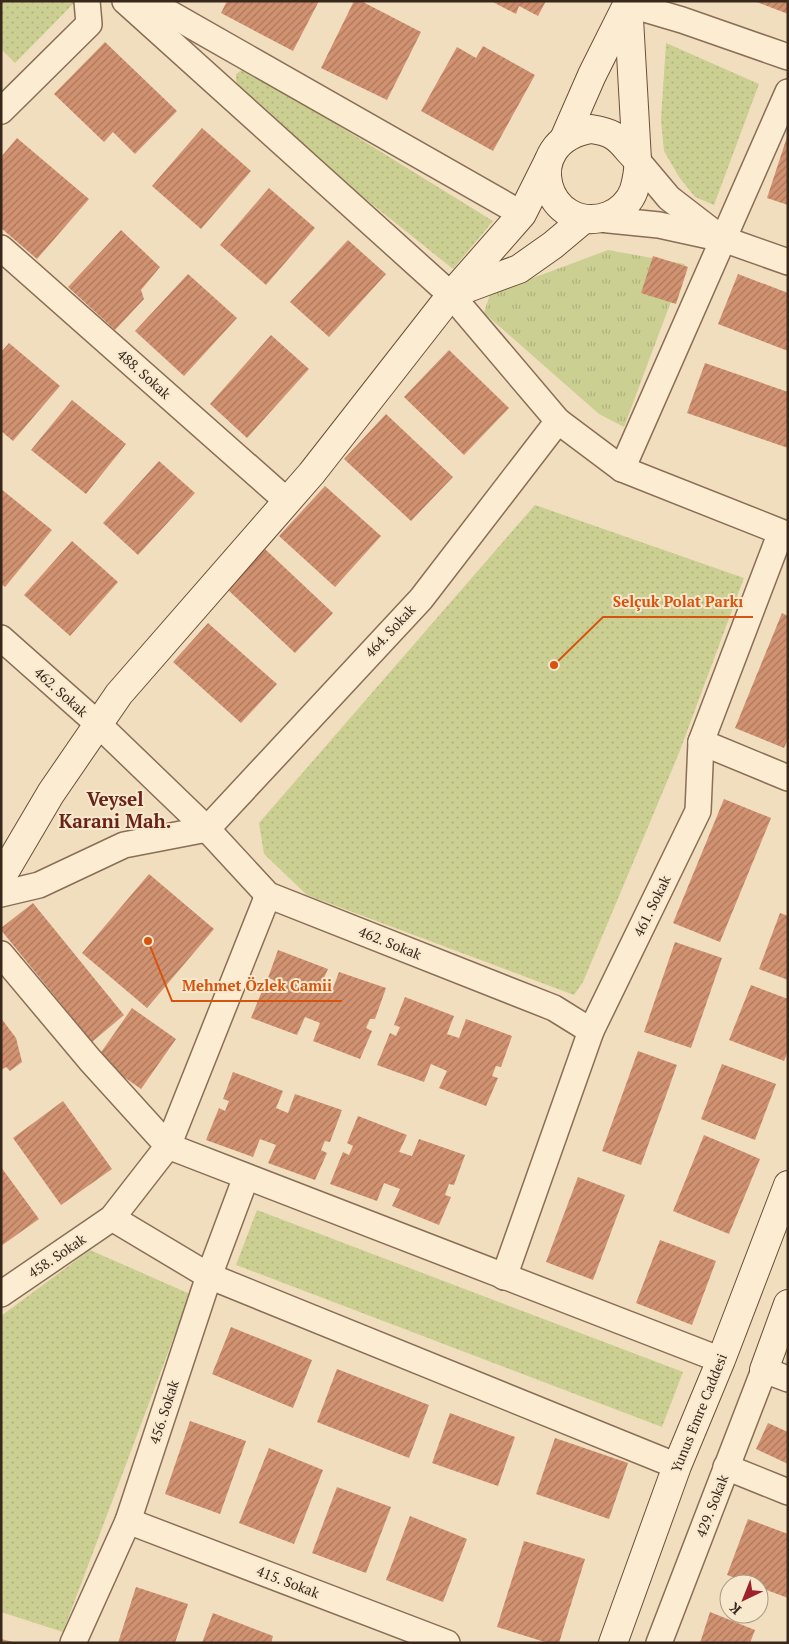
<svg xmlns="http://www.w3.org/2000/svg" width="789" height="1644" viewBox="0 0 789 1644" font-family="'PT Serif',serif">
<defs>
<pattern id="grass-tufts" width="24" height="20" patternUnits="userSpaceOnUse" patternTransform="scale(1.25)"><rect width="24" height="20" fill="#cccf92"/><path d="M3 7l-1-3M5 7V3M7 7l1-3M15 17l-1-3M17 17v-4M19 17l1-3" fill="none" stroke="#b0b27d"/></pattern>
<pattern id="park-dots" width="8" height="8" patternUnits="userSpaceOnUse" patternTransform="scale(1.25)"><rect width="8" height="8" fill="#cccf92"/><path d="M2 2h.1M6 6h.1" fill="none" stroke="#b0b27d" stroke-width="1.8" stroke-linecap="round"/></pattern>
<pattern id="building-hatch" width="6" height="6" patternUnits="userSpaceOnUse" patternTransform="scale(1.25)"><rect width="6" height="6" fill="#d19271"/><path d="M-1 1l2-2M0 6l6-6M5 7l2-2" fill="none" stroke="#ab775c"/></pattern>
</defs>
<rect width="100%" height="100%" fill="#f1debe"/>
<polygon fill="url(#grass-tufts)" points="608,250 685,264 624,427 599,414 484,313 490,294"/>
<g fill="url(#park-dots)">
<polygon points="1,1 76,1 15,63 1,49"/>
<polygon points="666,43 759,84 714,205 695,197 679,177 664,151 661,120"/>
<polygon points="245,68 493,221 453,269 237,96 236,74"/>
<polygon points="535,505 744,578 679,753 583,982 574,995 307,895 264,854 259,823"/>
<polygon points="257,1210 683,1372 662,1427 236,1265"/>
<polygon points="90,1250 190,1294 63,1632 1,1612 1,1316"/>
</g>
<g fill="url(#building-hatch)">
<polygon points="227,1 319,1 293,51 221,13"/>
<polygon points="354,1 361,1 421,32 387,100 321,68"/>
<polygon points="491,1 546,1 538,16 519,6 516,14"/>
<polygon points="754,1 788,1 788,14"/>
<polygon points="105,42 177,111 135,154 113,132 104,142 54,94"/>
<polygon points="483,46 535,75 493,151 421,111 457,47 476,58"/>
<polygon points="202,128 251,171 201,229 152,186"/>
<polygon points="787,137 788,137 788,205 767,198"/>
<polygon points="17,138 89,199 37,259 1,228 1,157"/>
<polygon points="269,188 315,228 266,285 220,245"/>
<polygon points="121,230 160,267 141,290 144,299 115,330 68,287"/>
<polygon points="348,240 386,274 329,337 290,302"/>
<polygon points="653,256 688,267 676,304 641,293"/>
<polygon points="188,274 237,318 184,376 135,331"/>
<polygon points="738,274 788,293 788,351 718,324"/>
<polygon points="271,335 309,369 247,438 210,404"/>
<polygon points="9,343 60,386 13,441 1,431 1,352"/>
<polygon points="449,350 509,408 464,455 404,397"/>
<polygon points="705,363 788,392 788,448 687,413"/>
<polygon points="72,400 126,444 86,494 31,450"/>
<polygon points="386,414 453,477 411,521 344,459"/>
<polygon points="159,461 195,493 138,555 103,523"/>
<polygon points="325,486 381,536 335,587 279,536"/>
<polygon points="1,489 52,530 5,587 1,584"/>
<polygon points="72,541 118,582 70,636 24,595"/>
<polygon points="265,549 333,613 295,653 227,589"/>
<polygon points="782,613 788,616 788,739 784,748 735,728"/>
<polygon points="208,623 277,684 241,723 173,662"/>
<polygon points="724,799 771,818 720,942 673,923"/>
<polygon points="149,874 214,929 147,1008 82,953"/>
<polygon points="33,903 124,1015 92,1042 1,930 1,928"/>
<polygon points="780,913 788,916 788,980 759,969"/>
<polygon points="675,942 722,958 691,1048 644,1032"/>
<polygon points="278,950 328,969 320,986 332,991 339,972 386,988 375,1019 370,1019 366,1028 372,1031 360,1059 313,1041 320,1023 305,1017 297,1035 251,1018 264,986 269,989 274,980 268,978"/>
<polygon points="751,985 788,999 788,1051 784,1061 729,1040"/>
<polygon points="405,997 454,1016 447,1034 459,1038 466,1019 512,1036 501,1067 496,1066 492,1076 498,1078 486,1106 439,1088 447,1071 431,1064 424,1082 377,1065 390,1033 396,1036 400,1027 394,1025"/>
<polygon points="132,1008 176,1039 141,1089 97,1058"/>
<polygon points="1,1018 16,1038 22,1062 10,1071 6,1067 1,1070"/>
<polygon points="638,1051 677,1065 641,1165 602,1151"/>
<polygon points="722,1064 776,1084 755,1140 701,1119"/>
<polygon points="233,1072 283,1091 276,1108 288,1113 295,1094 342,1110 330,1142 325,1141 321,1150 327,1153 315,1180 268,1163 276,1145 260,1139 253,1157 206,1140 219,1108 225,1111 229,1101 223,1099"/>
<polygon points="63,1101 112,1169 61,1205 13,1138"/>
<polygon points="358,1116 407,1135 399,1152 412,1156 419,1139 465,1155 454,1185 449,1184 445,1195 451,1197 439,1225 392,1206 400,1189 384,1183 377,1201 330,1184 343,1152 349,1155 353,1146 347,1143"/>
<polygon points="704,1135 760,1159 729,1234 673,1211"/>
<polygon points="1,1167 39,1219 1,1246"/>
<polygon points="578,1177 625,1195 593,1280 546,1262"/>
<polygon points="660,1240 716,1261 692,1325 636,1303"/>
<polygon points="231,1327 312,1360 293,1408 212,1374"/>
<polygon points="337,1369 429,1405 409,1458 317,1422"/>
<polygon points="450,1413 515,1437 498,1486 432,1463"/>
<polygon points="190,1421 246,1441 220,1514 165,1494"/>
<polygon points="768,1423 788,1432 788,1464 756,1449"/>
<polygon points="555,1438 628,1463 609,1519 536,1494"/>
<polygon points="269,1448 323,1470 294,1544 239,1523"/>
<polygon points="337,1487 391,1507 366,1573 312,1553"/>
<polygon points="410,1516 467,1539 443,1602 386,1580"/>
<polygon points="748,1519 788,1534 788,1598 759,1587 759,1584 752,1584 727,1575"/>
<polygon points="524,1541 585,1559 559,1643 548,1643 497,1627"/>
<polygon points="136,1587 188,1604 175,1643 118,1643"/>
<polygon points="710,1612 755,1630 750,1643 700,1643"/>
<polygon points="213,1613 273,1636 271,1643 202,1643"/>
<polygon points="1,1639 13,1642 13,1643 1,1643"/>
</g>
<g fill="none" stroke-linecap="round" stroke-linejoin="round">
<g stroke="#8a6e56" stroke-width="28">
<g id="street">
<polyline points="125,1 451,295 558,421 622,469 781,532 701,742 698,811 591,1031 504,1277"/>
<polyline points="148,1 522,214"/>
<polyline points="628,4 682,20 788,57"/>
<polyline points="1,111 89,24 87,1"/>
<polyline points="637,160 669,198 717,235"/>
<polyline points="599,219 659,225 723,239 788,262"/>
<polyline points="1,248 287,501"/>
<polyline points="622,469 788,92"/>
<polyline points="1,638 98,724 207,829 268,895 554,1008 591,1031"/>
<polyline points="701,742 788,778"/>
<polyline points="1,894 39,885 124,845 207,829 421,599 558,421"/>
<polyline points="268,895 168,1146 721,1360"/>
<polyline points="1,954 90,1060 168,1146 112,1218 1,1294"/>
<polyline points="112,1218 209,1276 677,1466"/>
<polyline points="726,1467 788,1492"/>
<polyline points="128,1521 447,1643"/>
<polyline points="73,1643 128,1521 209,1276 246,1177"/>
<polyline points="659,1643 764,1370 788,1379"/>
</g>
</g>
<g stroke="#6c4f39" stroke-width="30">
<g id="secondary">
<polyline points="628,1 637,160"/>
<path d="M591,129C611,132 617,136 629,151C631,153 635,157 637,160C640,167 636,183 634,190C630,202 619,212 608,216C547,237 516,142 591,129Z"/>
<polyline points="564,139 592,75 627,5"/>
<polyline points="454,293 519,269 553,245 584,219"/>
<polyline points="1,878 51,793 119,694 311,474 451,295 522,214 548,162"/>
<polyline points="764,1370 788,1304"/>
<polyline points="613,1643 677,1466 721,1360 788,1185"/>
</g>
</g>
<use href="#street" stroke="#fbecd2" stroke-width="25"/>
<use href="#secondary" stroke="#fbecd2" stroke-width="28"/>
</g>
<g text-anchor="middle" stroke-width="4" stroke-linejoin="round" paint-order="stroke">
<g font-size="14" fill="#38271b" stroke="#f7e8ce">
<text transform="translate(144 374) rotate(42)" y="5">488. Sokak</text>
<text transform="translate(390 631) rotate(-47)" y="5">464. Sokak</text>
<text transform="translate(61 692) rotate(42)" y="5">462. Sokak</text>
<text transform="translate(652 906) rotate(-64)" y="5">461. Sokak</text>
<text transform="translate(390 943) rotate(22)" y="5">462. Sokak</text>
<text transform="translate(57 1256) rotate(-34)" y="5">458. Sokak</text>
<text transform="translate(164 1412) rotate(-72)" y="5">456. Sokak</text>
<text transform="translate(699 1413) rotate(-68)" y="5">Yunus Emre Caddesi</text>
<text transform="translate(712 1506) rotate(-69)" y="5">429. Sokak</text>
<text transform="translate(288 1582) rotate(21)" y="5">415. Sokak</text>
</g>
<g font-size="19" font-weight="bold" fill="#682318" stroke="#f7e8ce">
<text x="115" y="806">Veysel<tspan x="115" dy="22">Karani Mah.</tspan></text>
</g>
</g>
<path fill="none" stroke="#d6540e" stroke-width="2" d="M554 665L603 617H753M148 941L172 1001H342"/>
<g fill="#d6540e" stroke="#f7e8ce" stroke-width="2">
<circle cx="554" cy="665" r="5"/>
<circle cx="148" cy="941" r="5"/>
</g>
<g font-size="15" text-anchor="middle" font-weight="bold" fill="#d6540e" stroke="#f7e8ce" stroke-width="4" stroke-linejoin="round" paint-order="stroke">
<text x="678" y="607">Selçuk Polat Parkı</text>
<text x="257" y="991">Mehmet Özlek Camii</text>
</g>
<rect width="789" height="1644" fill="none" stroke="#38271b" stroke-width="5"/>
<g transform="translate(744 1599) rotate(223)"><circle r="24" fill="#f7e8ce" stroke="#ab9b86"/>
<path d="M0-4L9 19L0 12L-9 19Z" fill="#9d222c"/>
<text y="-8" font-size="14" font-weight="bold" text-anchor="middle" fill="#38271b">K</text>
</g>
</svg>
